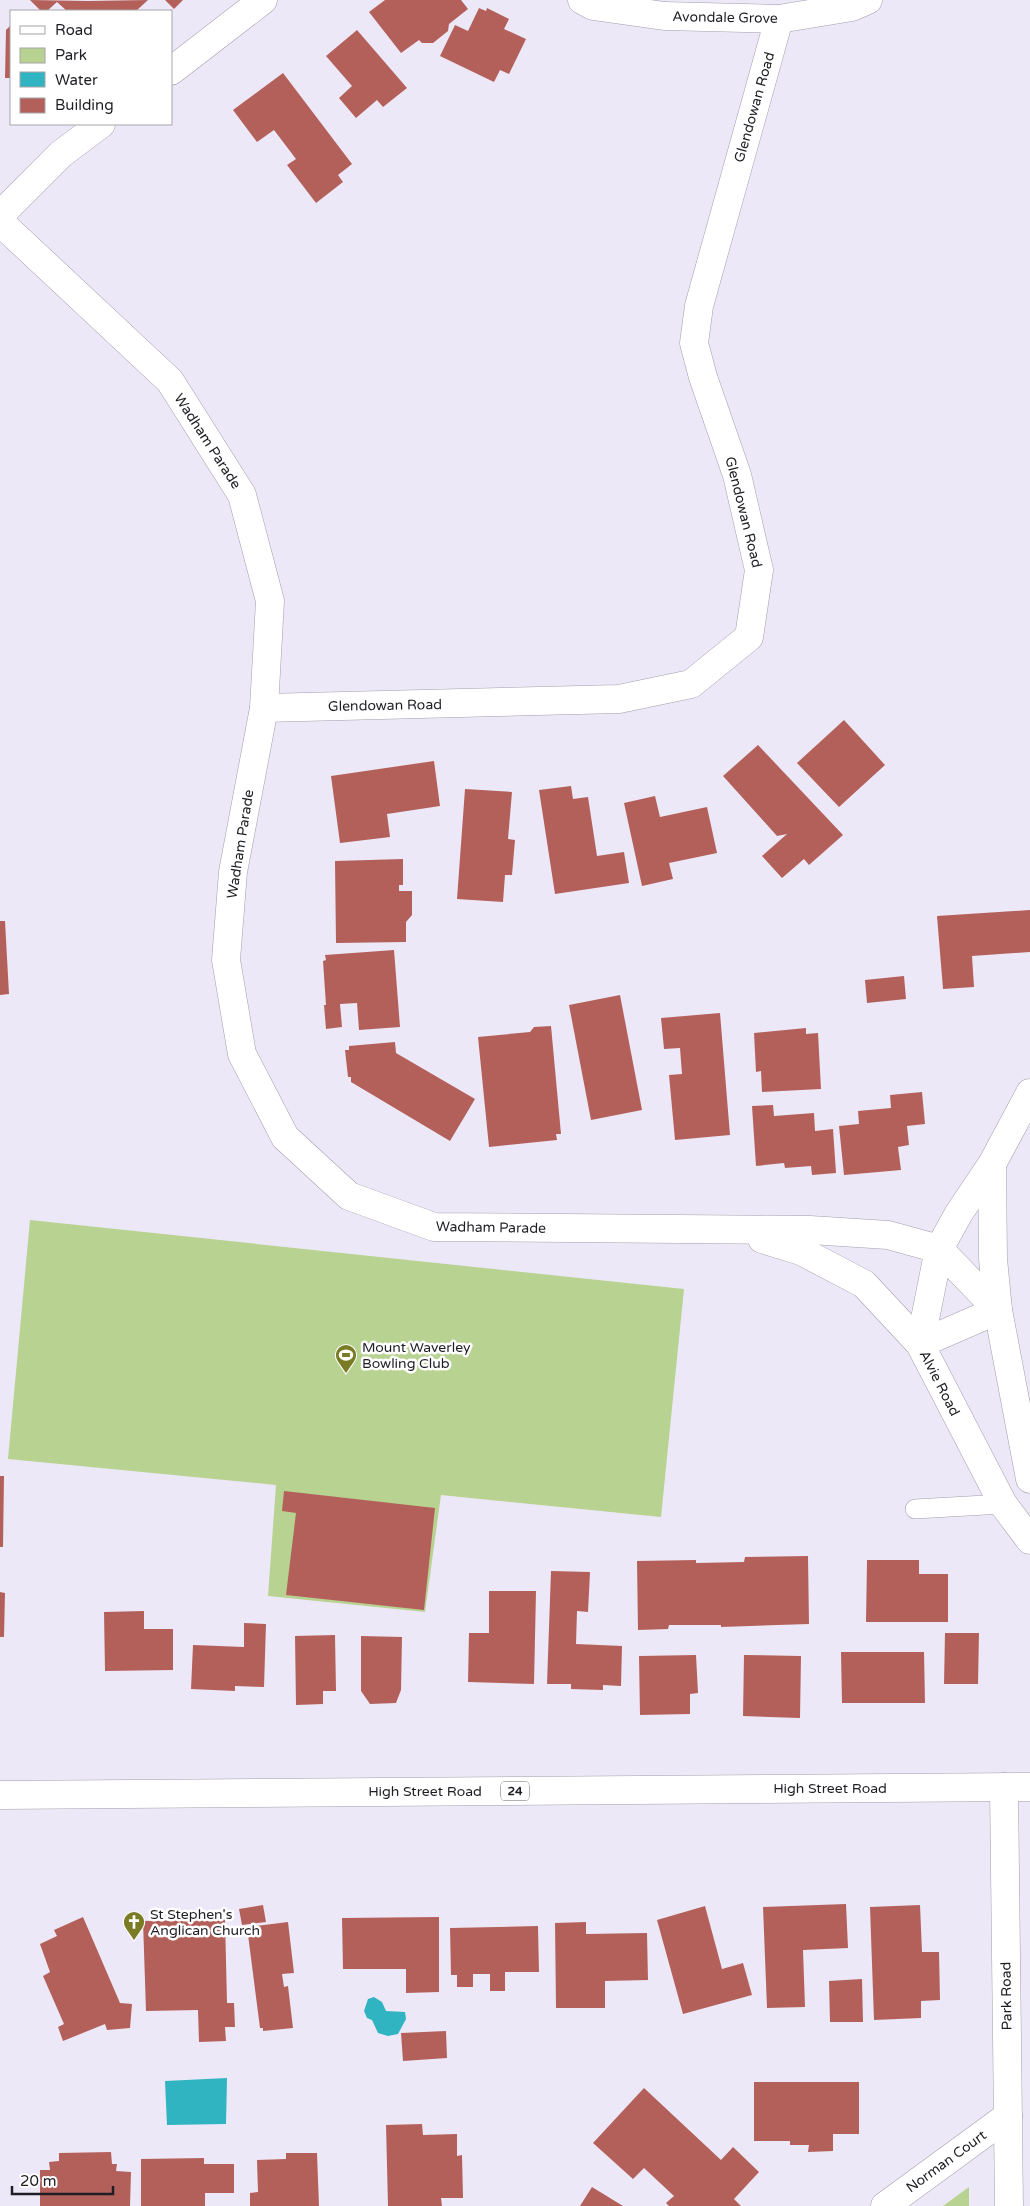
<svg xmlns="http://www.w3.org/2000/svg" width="1030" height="2206" viewBox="0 0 1030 2206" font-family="'Varela Round',sans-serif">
<rect width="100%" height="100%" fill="#ede8f7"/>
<g fill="#b8d291">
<polygon points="30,1220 684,1289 661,1517 441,1495 425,1612 268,1596 276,1485 8,1459"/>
<polygon points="969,2187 969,2206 943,2206"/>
</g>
<g fill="#30b4c2">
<polygon points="374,1997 382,2002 386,2011 405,2012 406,2019 398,2034 388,2036 378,2033 372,2020 367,2018 364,2011 368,1999"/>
<polygon points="227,2078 226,2124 167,2125 165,2081"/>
</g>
<g fill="#b4605a">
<polygon points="30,0 88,1 148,0 136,11 67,11 57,2 47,11 41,11"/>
<polygon points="165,0 183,0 174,9"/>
<polygon points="385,0 461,0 468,9 449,24 448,31 433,43 422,43 419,40 401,53 369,12"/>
<polygon points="479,8 486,11 487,8 509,19 504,29 526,39 509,74 500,70 494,82 440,56 455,25 468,31"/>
<polygon points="11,25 11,78 5,78 6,30"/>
<polygon points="357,30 407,88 383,107 377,100 356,118 339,98 352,86 326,56"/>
<polygon points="283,73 352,164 338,175 343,182 316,203 287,165 296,159 274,130 257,142 233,110"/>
<polygon points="844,720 885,765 839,807 797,763"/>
<polygon points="758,745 843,835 809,865 804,859 782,878 762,856 787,834 777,836 723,776"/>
<polygon points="434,761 440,806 387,814 390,837 340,843 331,776"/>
<polygon points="571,786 573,799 588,797 597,856 624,852 629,883 555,894 539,790"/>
<polygon points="465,789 512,792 508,839 515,840 512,875 505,875 503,902 457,899"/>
<polygon points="655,796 660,817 707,807 717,853 669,863 673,879 642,886 624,803"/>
<polygon points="403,859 403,885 399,885 399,891 412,891 412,915 406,922 406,942 336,943 335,861"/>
<polygon points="1030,910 1030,952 972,956 974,987 943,989 937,916"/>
<polygon points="0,921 5,921 9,994 0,995"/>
<polygon points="394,950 400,1027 359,1030 357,1003 340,1004 342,1027 326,1029 324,1005 326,1005 323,961 326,960 325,955"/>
<polygon points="904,976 906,999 867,1003 865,980"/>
<polygon points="620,995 642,1110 591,1120 569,1005"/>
<polygon points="720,1013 730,1135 675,1140 669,1075 682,1074 680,1048 664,1049 661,1018"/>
<polygon points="551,1026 561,1134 556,1134 557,1140 489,1147 478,1037 530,1032 534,1027"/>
<polygon points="806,1028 806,1034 818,1033 821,1089 762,1092 761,1071 756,1072 754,1033"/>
<polygon points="395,1042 396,1053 475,1099 450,1141 351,1082 351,1077 348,1077 345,1050 349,1050 349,1046"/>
<polygon points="922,1092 925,1124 907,1126 909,1145 898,1147 901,1170 844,1175 839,1126 859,1124 858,1111 891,1108 890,1095"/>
<polygon points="773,1105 774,1116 814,1113 815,1131 833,1129 836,1173 812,1175 811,1166 785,1168 784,1163 756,1166 752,1106"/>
<polygon points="0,1476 4,1476 3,1547 0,1547"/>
<polygon points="284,1491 435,1508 424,1610 286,1595 296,1513 282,1511"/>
<polygon points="808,1556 809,1624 721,1627 721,1625 669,1625 668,1629 638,1630 637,1561 696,1560 696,1563 744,1562 745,1557"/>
<polygon points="867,1560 919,1560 919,1574 948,1574 948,1622 866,1622"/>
<polygon points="551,1571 590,1572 588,1612 577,1611 576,1644 622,1646 621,1686 603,1685 603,1690 571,1689 571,1684 547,1684"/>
<polygon points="489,1591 536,1591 534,1684 468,1682 469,1633 489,1633"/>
<polygon points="0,1592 5,1593 4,1637 0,1637"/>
<polygon points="144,1611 144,1629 173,1629 173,1670 105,1671 104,1612"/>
<polygon points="244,1623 266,1624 264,1687 235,1686 235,1691 191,1689 193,1645 244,1647"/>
<polygon points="945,1633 979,1633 978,1684 944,1684"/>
<polygon points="335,1635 336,1691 323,1691 323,1704 296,1705 295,1636"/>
<polygon points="361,1636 402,1637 401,1690 396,1703 370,1704 361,1691"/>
<polygon points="841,1652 924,1652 925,1703 842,1703"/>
<polygon points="696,1655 698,1693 690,1694 690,1714 640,1715 639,1656"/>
<polygon points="744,1655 801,1656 800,1718 743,1716"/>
<polygon points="846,1904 848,1948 803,1950 805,2007 767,2008 763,1907"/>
<polygon points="263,1905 266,1922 242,1925 239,1909"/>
<polygon points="920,1905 922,1952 939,1952 940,2000 921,2001 921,2018 874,2020 870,1907"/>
<polygon points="705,1906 722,1969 743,1963 752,1995 683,2014 657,1920"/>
<polygon points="83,1917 120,2003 132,2004 130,2028 107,2030 105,2024 63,2041 58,2027 64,2024 43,1976 50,1972 40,1944 57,1936 54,1930"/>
<polygon points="439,1917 439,1992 406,1993 406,1969 343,1969 342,1918"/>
<polygon points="225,1919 227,2003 234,2003 235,2027 225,2027 226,2041 199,2042 198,2010 146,2011 143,1921"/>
<polygon points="288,1922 294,1973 282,1974 284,1987 288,1986 293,2028 263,2031 263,2028 260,2028 247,1927"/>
<polygon points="586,1922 586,1934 647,1933 648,1980 605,1981 605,2008 556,2008 555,1923"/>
<polygon points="538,1926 539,1972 505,1972 505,1991 490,1991 490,1974 473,1974 473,1987 457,1987 457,1975 451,1975 450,1928"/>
<polygon points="862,1979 863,2022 830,2022 829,1981"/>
<polygon points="446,2031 447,2058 403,2061 401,2033"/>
<polygon points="754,2082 859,2082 859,2134 833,2134 833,2151 808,2152 809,2145 790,2145 790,2141 754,2141"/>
<polygon points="644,2088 721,2160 733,2147 759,2172 734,2199 741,2206 669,2206 666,2203 674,2196 644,2168 633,2179 593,2143"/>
<polygon points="422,2124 423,2135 457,2134 457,2156 462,2155 463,2198 441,2198 442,2206 388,2206 386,2125"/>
<polygon points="111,2152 112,2164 117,2164 116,2171 131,2172 130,2206 40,2206 40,2170 50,2170 49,2162 59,2161 59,2153"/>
<polygon points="286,2153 317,2153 319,2206 250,2206 250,2193 258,2192 257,2160 286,2159"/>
<polygon points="204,2158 204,2164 234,2164 234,2193 205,2193 205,2206 141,2206 141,2159"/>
<polygon points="592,2187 623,2206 580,2206"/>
</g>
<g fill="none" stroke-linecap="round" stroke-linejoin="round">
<g stroke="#a39eac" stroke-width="20">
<polyline id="service" points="915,1509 1003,1504"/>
</g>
<g stroke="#a39eac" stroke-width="29">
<g id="minor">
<polyline points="582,0 593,6 664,16 779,19 852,7 868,0"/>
<polyline points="171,71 263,0"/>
<polyline points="0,215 61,154 101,124"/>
<polyline points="0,222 170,381 242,495 270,601 264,708 233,872 226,960 242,1054 285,1137 349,1196 434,1227 810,1230 888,1235 939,1249 998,1310 920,1344"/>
<polyline points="264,708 619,699 691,684 749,637 759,570 737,475 703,377 694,343 699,306 779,19"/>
<polyline points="992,1164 993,1259 998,1310 1030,1479"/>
<polyline points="762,1239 801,1251 864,1284 920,1344 1003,1504 1030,1540"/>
<polyline points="920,1344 939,1249 959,1213 992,1164 1030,1093"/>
<polyline points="1004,1787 1009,2206"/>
<polyline points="885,2206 1008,2116"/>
</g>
</g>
<g stroke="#a39eac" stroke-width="29">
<polyline id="primary" points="0,1795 1030,1787"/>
</g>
<use href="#service" stroke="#fff" stroke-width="19"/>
<use href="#minor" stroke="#fff" stroke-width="28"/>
<use href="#primary" stroke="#fff" stroke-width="28"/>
</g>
<defs>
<g id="stadium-pin" transform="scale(1.125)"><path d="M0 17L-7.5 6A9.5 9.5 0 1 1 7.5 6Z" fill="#7a7c25" stroke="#fff"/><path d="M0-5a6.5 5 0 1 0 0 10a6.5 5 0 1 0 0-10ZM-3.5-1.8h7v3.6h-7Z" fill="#fff"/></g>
<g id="church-pin" transform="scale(1.125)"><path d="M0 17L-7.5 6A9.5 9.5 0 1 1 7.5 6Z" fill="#7a7c25" stroke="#fff"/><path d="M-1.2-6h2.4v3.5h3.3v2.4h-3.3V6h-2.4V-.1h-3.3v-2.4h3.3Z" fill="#fff"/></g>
</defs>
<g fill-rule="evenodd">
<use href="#stadium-pin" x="346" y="1355"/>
<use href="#church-pin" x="134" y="1922"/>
</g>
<g text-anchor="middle" stroke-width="5" stroke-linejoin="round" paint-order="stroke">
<rect fill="#fff" stroke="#636266" stroke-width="1" x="501" y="1781.5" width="28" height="19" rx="4"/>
<g font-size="12" font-weight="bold" fill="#201e24">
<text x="515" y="1795">24</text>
</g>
<g font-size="14" fill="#201e24" stroke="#fff">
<text transform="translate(725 17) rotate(1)" y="5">Avondale Grove</text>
<text transform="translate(754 107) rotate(-74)" y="5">Glendowan Road</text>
<text transform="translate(208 441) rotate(57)" y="5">Wadham Parade</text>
<text transform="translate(744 512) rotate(76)" y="5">Glendowan Road</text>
<text transform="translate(385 705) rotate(-1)" y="5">Glendowan Road</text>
<text transform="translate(240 844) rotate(-81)" y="5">Wadham Parade</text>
<text transform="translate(491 1227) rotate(1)" y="5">Wadham Parade</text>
<text transform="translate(940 1383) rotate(63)" y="5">Alvie Road</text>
<text x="830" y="1793">High Street Road</text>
<text x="425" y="1796">High Street Road</text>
<text transform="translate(1006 1996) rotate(-91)" y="5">Park Road</text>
<text transform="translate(946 2161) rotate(-36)" y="5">Norman Court</text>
</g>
<g font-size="14" fill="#201e24" stroke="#fff" text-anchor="start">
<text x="362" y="1352">Mount Waverley<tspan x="362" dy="16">Bowling Club</tspan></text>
<text x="150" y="1919">St Stephen's<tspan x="150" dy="16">Anglican Church</tspan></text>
</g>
</g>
<rect x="10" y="10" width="162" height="115" fill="#ffffff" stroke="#a6a5a7"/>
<rect x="20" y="26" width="25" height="8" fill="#ffffff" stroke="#a6a5a7"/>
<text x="55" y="35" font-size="15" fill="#201e24">Road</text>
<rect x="20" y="48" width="25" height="15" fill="#b8d291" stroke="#a6a5a7"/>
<text x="55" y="60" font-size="15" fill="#201e24">Park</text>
<rect x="20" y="72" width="25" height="15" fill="#30b4c2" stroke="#a6a5a7"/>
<text x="55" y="85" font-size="15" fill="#201e24">Water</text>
<rect x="20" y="98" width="25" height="15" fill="#b4605a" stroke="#a6a5a7"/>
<text x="55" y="110" font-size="15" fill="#201e24">Building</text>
<path d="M12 2186v8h101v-8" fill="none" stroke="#201e24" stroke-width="2.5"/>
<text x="20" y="2186" font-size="15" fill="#201e24" stroke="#ffffff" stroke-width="4" paint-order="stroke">20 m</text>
</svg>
